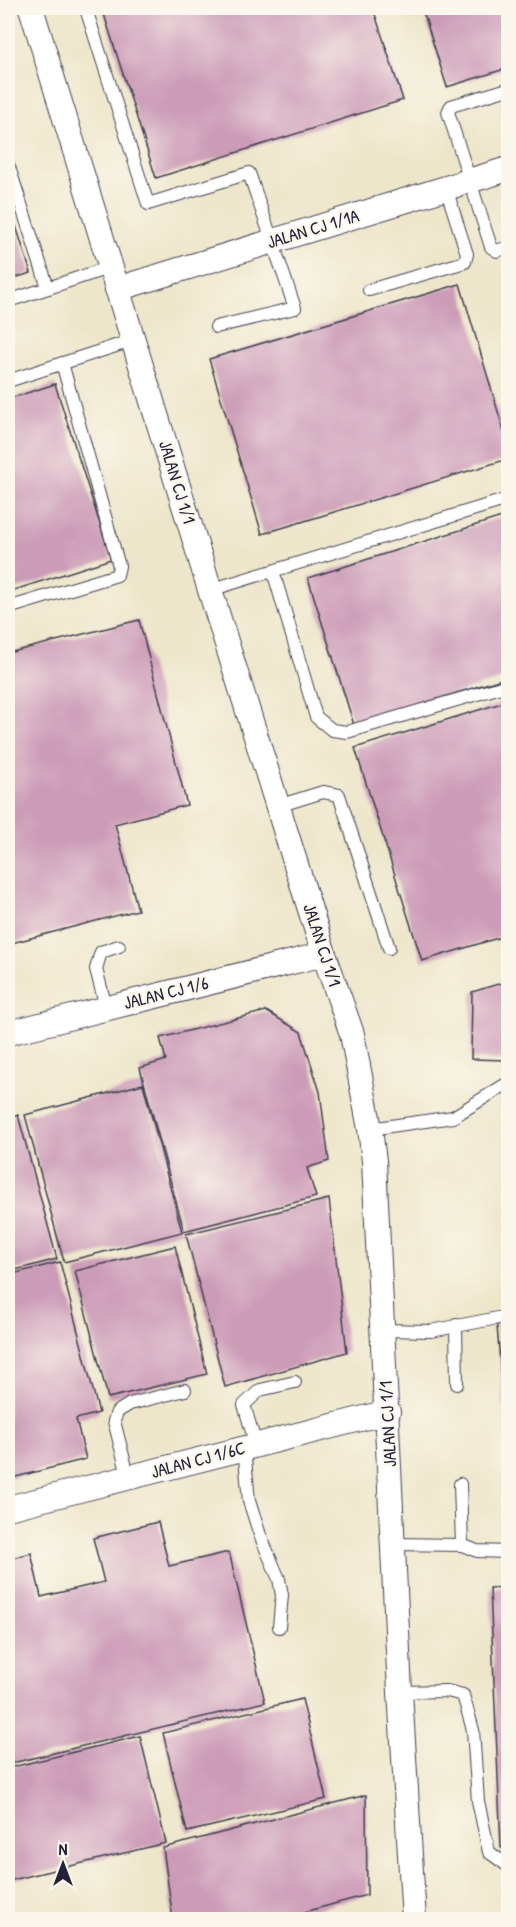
<svg xmlns="http://www.w3.org/2000/svg" width="516" height="1927" viewBox="0 0 516 1927" font-family="'Patrick Hand',sans-serif">
<rect width="100%" height="100%" fill="#fbf7ec"/>
<filter id="ink" filterUnits="userSpaceOnUse"><feTurbulence type="fractalNoise" baseFrequency=".0167" numOctaves="2"/><feDisplacementMap in="SourceGraphic" scale="12" xChannelSelector="R" yChannelSelector="G"/><feConvolveMatrix kernelMatrix="1 2 1 2 8 2 1 2 1" color-interpolation-filters="sRGB"/></filter>
<filter id="wash" filterUnits="userSpaceOnUse"><feTurbulence type="fractalNoise" baseFrequency=".008" numOctaves="4" result="noise"/><feDisplacementMap in="SourceGraphic" scale="24" xChannelSelector="R" yChannelSelector="G"/><feGaussianBlur stdDeviation="1.35" result="paint"/><feColorMatrix in="noise" values="0 0 0 0 0 0 0 0 0 0 0 0 0 0 0 0 0 1.4 0 .05"/><feComposite in="paint" operator="in"/></filter>
<g filter="url(#wash)">
<rect width="100%" height="100%" fill="#ede6ca"/>
<g id="blocks">
<g fill="#cc9bb7">
<polygon points="102,8 373,8 403,100 156,178"/>
<polygon points="422,8 508,8 508,68 447,87"/>
<polygon points="8,201 31,273 8,280"/>
<polygon points="460,284 508,445 508,459 262,534 209,359"/>
<polygon points="55,384 111,559 8,592 8,399"/>
<polygon points="508,515 508,677 354,725 308,578"/>
<polygon points="139,620 187,805 115,824 138,910 8,944 8,653"/>
<polygon points="508,701 508,935 422,961 355,748"/>
<polygon points="508,981 508,1060 471,1059 472,992"/>
<polygon points="266,1011 301,1032 320,1092 329,1161 307,1168 316,1197 184,1231 140,1068 166,1060 160,1038"/>
<polygon points="143,1084 182,1232 64,1262 25,1115"/>
<polygon points="18,1115 57,1259 8,1272 8,1118"/>
<polygon points="329,1199 347,1352 225,1387 186,1234"/>
<polygon points="175,1246 207,1374 108,1398 75,1271"/>
<polygon points="60,1262 99,1413 76,1419 86,1459 8,1479 8,1275"/>
<polygon points="508,1313 508,1447 507,1447 496,1314"/>
<polygon points="158,1522 169,1566 229,1552 265,1702 8,1764 8,1559 31,1553 41,1597 104,1582 93,1538"/>
<polygon points="508,1587 508,1847 501,1848 490,1588"/>
<polygon points="302,1699 326,1799 187,1832 163,1733"/>
<polygon points="140,1736 166,1843 8,1881 8,1768"/>
<polygon points="366,1795 367,1895 275,1920 173,1920 163,1848"/>
</g>
</g>
</g>
<g filter="url(#ink)">
<use href="#blocks" fill-opacity="0" stroke="#403f50" stroke-width="1.5"/>
<g fill="none" stroke-linecap="round" stroke-linejoin="round">
<g stroke="#403f50" stroke-width="14">
<g id="lane">
<polyline points="86,9 148,204 249,173 295,308 216,327"/>
<polyline points="508,89 451,106 448,112 491,247 497,251 508,247"/>
<polyline points="8,164 48,288 111,267"/>
<polyline points="369,290 465,262 467,254 446,188"/>
<polyline points="8,301 48,288"/>
<polyline points="8,381 134,340"/>
<polyline points="273,571 316,717 332,730 347,732 508,685"/>
<polyline points="210,590 508,499"/>
<polyline points="8,608 117,575 119,566 62,363"/>
<polyline points="278,806 323,792 339,795 389,948"/>
<polyline points="106,1007 96,969 101,952 119,946"/>
<polyline points="370,1129 453,1117 508,1083"/>
<polyline points="456,1325 457,1384"/>
<polyline points="383,1330 431,1331 508,1316"/>
<polyline points="256,1445 244,1405 260,1390 295,1382"/>
<polyline points="244,1448 249,1501 260,1535 279,1579 282,1595 279,1627"/>
<polyline points="129,1479 114,1421 117,1412 130,1404 185,1390"/>
<polyline points="460,1484 462,1545"/>
<polyline points="394,1544 462,1545 477,1551 508,1552"/>
<polyline points="400,1692 447,1691 463,1695 473,1730 478,1801 489,1852 508,1866"/>
</g>
</g>
<g stroke="#403f50" stroke-width="26">
<g id="street">
<polyline points="31,8 210,590 324,954 352,1034 370,1129 374,1161 400,1692 414,1920"/>
<polyline points="117,289 508,169"/>
<polyline points="8,1033 324,954"/>
<polyline points="8,1508 388,1412"/>
</g>
</g>
<use href="#lane" stroke="#fff" stroke-width="12"/>
<use href="#street" stroke="#fff" stroke-width="24"/>
</g>
</g>
<g text-anchor="middle" stroke-width="5" stroke-linejoin="round" paint-order="stroke">
<g font-size="18" fill="#22223b" stroke="#fbf7ec">
<text transform="translate(313 229) rotate(-17)" y="6">JALAN CJ 1/1A</text>
<text transform="translate(177 482) rotate(73)" y="6">JALAN CJ 1/1</text>
<text transform="translate(322 945) rotate(72)" y="6">JALAN CJ 1/1</text>
<text transform="translate(166 993) rotate(-14)" y="6">JALAN CJ 1/6</text>
<text transform="translate(388 1424) rotate(-93)" y="6">JALAN CJ 1/1</text>
<text transform="translate(198 1460) rotate(-15)" y="6">JALAN CJ 1/6C</text>
</g>
</g>
<rect width="516" height="1927" fill="none" stroke="#fbf7ec" stroke-width="30"/>
<g transform="translate(63 1864)" stroke="#fbf7ec" stroke-width="4.5" paint-order="stroke">
<path d="M0-4.5L10 22L0 15L-10 22Z" fill="#22223b"/>
<text y="-9" font-size="16" font-weight="bold" text-anchor="middle" fill="#22223b">N</text>
</g>
</svg>
